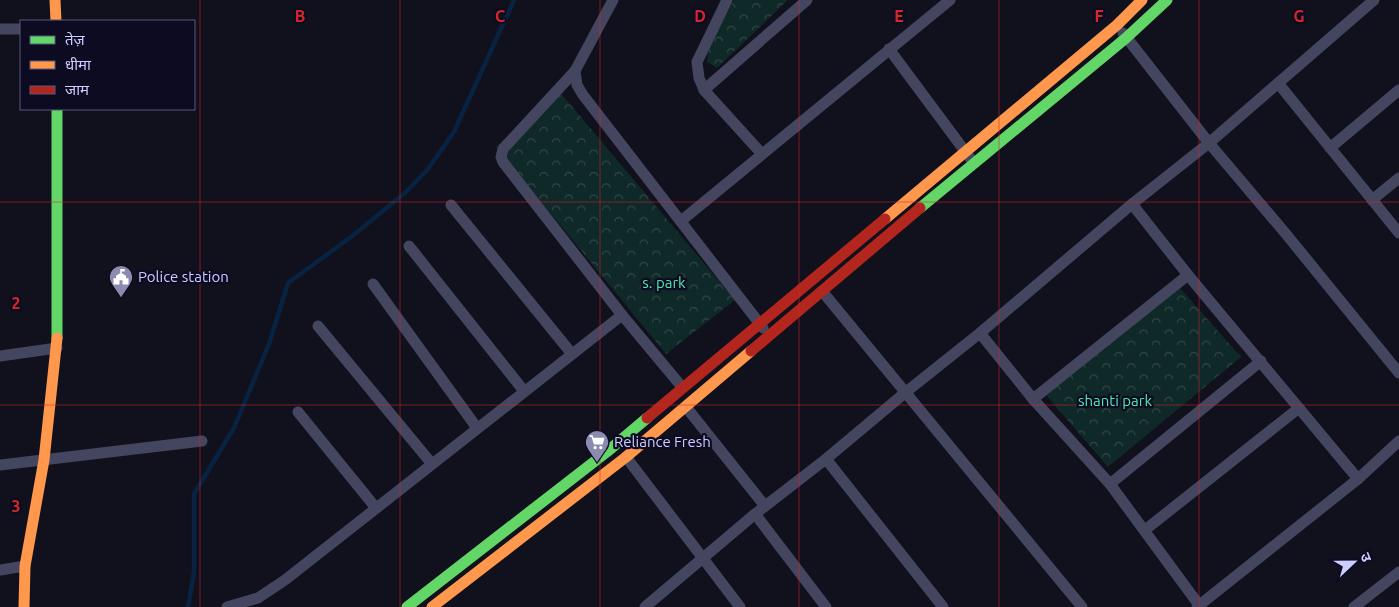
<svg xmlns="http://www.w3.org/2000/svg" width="1399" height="607" viewBox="0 0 1399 607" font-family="Ubuntu,'Noto Sans Devanagari',sans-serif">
<defs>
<pattern id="forest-crowns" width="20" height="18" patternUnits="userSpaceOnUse" patternTransform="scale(1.25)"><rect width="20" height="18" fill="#0e2927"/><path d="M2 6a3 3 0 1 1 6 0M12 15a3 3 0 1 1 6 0" fill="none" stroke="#304747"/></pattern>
</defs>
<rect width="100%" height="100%" fill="#11101d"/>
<g fill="url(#forest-crowns)">
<polygon points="734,0 788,0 717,68 707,62 709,48"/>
<polygon points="559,91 735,300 666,354 496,147"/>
<polygon points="1180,288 1241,357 1108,467 1046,395"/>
</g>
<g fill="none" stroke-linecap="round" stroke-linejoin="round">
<polyline stroke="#082342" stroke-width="4.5" points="188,607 194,572 194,494 234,428 269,344 288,283 351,237 406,192 428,169 454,132 514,0"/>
<g stroke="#44465f" stroke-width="11">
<polyline points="613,0 575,71 577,85 583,95 763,328"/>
<polyline points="727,0 697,62 699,78 704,90 762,154"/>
<polyline points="0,29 21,29"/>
<polyline points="1123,33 1209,143 1286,234 1399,373"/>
<polyline points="889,49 970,158"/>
<polyline points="575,71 503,149 501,157 503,162 622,315 682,387"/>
<polyline points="1278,83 1399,233"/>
<polyline points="704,90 807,0"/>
<polyline points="1330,148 1399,90"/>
<polyline points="1372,200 1399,178"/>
<polyline points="1132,204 1188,275 1358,479"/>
<polyline points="451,205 572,354"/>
<polyline points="681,221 950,0"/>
<polyline points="409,246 524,391"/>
<polyline points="373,284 477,428"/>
<polyline points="822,291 1082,607"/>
<polyline points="318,326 432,464"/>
<polyline points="980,333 1033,399 1110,484 1199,605"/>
<polyline points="0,356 57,348"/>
<polyline points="1033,399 1188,275"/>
<polyline points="686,407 765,506"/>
<polyline points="298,412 376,508"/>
<polyline points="626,457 740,607"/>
<polyline points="826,459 943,607"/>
<polyline points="0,465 202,441"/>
<polyline points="1110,484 1261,361"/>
<polyline points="755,514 826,607"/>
<polyline points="1145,530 1299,408"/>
<polyline points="0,570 25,566"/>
<polyline points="227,607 258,598 285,580 622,315"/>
<polyline points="645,607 755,514 826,459 906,392 980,333 1132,204 1209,143 1374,0"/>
<polyline points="1197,607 1358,479 1399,441"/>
<polyline points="1354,607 1399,572"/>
</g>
<g stroke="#63d668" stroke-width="11">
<polyline points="57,109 57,338"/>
<polyline points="920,208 1126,38 1167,0"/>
<polyline points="407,607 608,451 647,418"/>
</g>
<g stroke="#ff974d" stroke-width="11">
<polyline points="55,0 56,21"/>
<polyline points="885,219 1117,25 1142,0"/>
<polyline points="24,607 25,566 44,460 57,338"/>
<polyline points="432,607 626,457 751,351"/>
</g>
<g stroke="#b3261e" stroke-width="11">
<polyline points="751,351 920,208"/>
<polyline points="647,418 885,219"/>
</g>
</g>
<path fill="none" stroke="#d62828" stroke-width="1" stroke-opacity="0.55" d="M200,0V607M400,0V607M600,0V607M799,0V607M999,0V607M1199,0V607M0,202H1399M0,405H1399"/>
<defs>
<g id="civic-pin" transform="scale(1.25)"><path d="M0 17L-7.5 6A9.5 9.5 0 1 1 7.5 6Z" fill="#8b8bb0" stroke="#0d0b22"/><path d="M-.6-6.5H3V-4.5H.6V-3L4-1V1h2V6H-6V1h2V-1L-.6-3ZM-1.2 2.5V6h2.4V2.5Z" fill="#fff"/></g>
<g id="supermarket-pin" transform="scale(1.25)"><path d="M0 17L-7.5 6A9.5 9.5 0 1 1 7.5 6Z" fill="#8b8bb0" stroke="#0d0b22"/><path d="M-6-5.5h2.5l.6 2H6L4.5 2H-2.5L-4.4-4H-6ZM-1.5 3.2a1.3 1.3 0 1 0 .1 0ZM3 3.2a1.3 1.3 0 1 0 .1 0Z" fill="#fff"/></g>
</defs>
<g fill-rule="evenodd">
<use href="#civic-pin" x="121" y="277"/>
<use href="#supermarket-pin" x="597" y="442"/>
</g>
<g text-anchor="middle" stroke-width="4.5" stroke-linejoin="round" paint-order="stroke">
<g font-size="15" fill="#cdcdff" stroke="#0d0b22" text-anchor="start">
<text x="138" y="282">Police station</text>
<text x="614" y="447">Reliance Fresh</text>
</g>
<g font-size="15" fill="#4eeab2" stroke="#0d0b22">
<text x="664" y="288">s. park</text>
<text x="1115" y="406">shanti park</text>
</g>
</g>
<g font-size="16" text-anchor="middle" font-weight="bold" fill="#d62828" stroke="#0d0b22" stroke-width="4.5" stroke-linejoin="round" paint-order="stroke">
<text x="300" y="22">B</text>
<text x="500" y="22">C</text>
<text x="700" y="22">D</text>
<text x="899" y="22">E</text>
<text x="1099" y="22">F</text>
<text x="1299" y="22">G</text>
<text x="16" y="309">2</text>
<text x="16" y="512">3</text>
</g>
<rect x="20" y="20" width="175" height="90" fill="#0d0b22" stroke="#5a597a"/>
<rect x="30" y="36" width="25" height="8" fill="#63d668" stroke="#5a597a"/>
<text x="65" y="45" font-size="15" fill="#cdcdff">तेज़</text>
<rect x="30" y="61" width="25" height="8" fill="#ff974d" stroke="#5a597a"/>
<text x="65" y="70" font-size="15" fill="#cdcdff">धीमा</text>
<rect x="30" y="86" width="25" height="8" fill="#b3261e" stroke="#5a597a"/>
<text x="65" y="95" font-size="15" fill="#cdcdff">जाम</text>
<g transform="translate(1354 562) rotate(68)" stroke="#0d0b22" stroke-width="4" paint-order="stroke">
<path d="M0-4L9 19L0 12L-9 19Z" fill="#cdcdff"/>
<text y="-8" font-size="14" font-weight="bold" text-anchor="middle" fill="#cdcdff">उ</text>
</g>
</svg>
